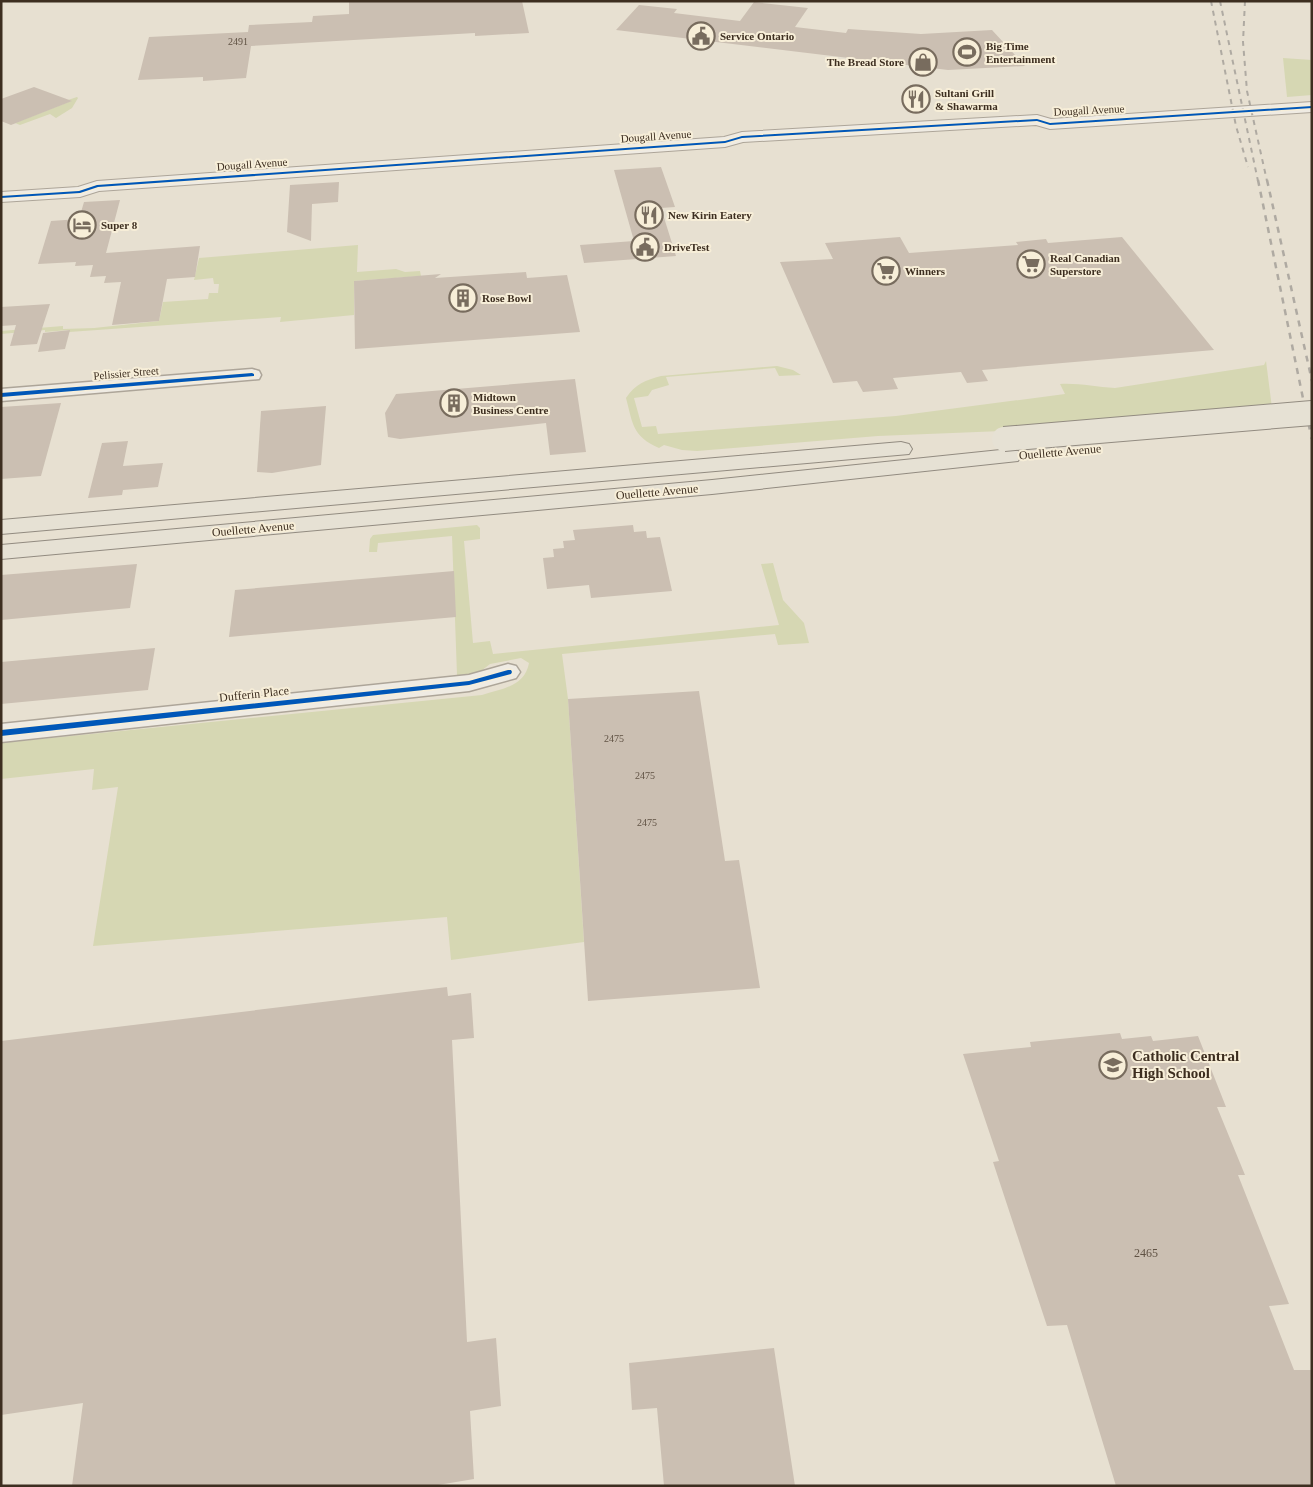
<svg xmlns="http://www.w3.org/2000/svg" width="1313" height="1487" viewBox="0 0 1313 1487" font-family="'Times New Roman',serif">
<rect width="100%" height="100%" fill="#e7e0d1"/>
<g fill="#d6d7b3">
<polygon points="1283,58 1312,60 1312,95 1287,97"/>
<polygon points="77,97 78,98 72,108 56,118 50,114 20,125 15,123 71,101 68,100"/>
<polygon points="358,245 357,272 396,269 405,272 420,271 421,276 354,281 354,315 280,322 281,317 69,332 69,330 45,332 45,330 1,334 1,331 63,326 63,329 94,328 159,321 163,302 208,299 209,293 218,293 219,284 214,284 213,278 194,280 199,258"/>
<path d="M1266,361L1272,408L1002,431L878,436L697,451L682,450L664,445L659,448C632,436 633,424 626,398C635,384 646,380 661,376L777,366L793,370L801,375L779,376L775,368L666,377L669,385L652,390L648,396L634,398L642,427L656,426L658,434L896,416L1065,394L1060,384C1079,383 1096,387 1115,388L1264,365Z"/>
<path d="M477,525L480,528V539L464,541L473,643L490,641L493,654L779,625L761,564L773,563L783,600L804,623L809,643L778,645L775,634L562,654L568,699L584,942L451,960L447,917L93,946L118,787L92,790L94,769L1,779V743L482,695C502,689 525,686 529,663L521,658L490,664L476,675H457L452,536L378,543L377,552H369L370,539L373,535Z"/>
</g>
<g fill="#cbbfb2">
<polygon points="349,1 522,1 529,33 475,36 475,33 251,46 246,78 203,81 203,77 138,80 149,37 248,32 249,25 312,22 313,16 349,14"/>
<polygon points="754,2 808,8 795,27 846,33 848,29 921,34 992,30 1025,66 948,70 616,30 639,5 677,9 674,13 740,21"/>
<polygon points="34,87 72,101 11,125 1,121 1,99"/>
<polygon points="661,167 675,207 661,208 676,256 584,263 580,245 634,241 614,170"/>
<polygon points="339,182 338,202 312,204 311,241 287,232 290,185"/>
<polygon points="120,200 106,253 200,246 195,277 167,279 159,321 112,325 121,282 104,283 106,276 90,277 93,265 75,266 76,262 38,264 51,221 79,219 84,202"/>
<polygon points="900,237 909,253 1018,245 1016,242 1046,239 1048,243 1122,237 1214,350 982,370 988,381 967,383 961,372 893,378 898,389 863,392 857,381 833,383 780,262 833,259 825,243"/>
<polygon points="526,272 527,278 567,275 580,332 355,349 354,281 441,274 435,278"/>
<polygon points="50,304 37,344 10,346 16,325 1,326 1,307"/>
<polygon points="70,330 65,349 38,352 43,333"/>
<polygon points="575,379 586,452 550,455 546,423 400,439 388,437 385,413 396,394"/>
<polygon points="61,403 41,476 1,479 1,407"/>
<polygon points="326,406 321,465 272,473 257,472 261,411"/>
<polygon points="128,441 123,466 163,463 158,487 123,490 122,495 88,498 102,443"/>
<polygon points="633,525 634,532 646,531 647,538 660,537 672,591 591,598 589,585 547,589 543,558 554,557 553,549 564,548 563,541 575,540 573,530"/>
<polygon points="137,564 130,608 1,620 1,575"/>
<polygon points="454,571 456,617 229,637 235,590"/>
<polygon points="155,648 148,690 1,704 1,662"/>
<polygon points="699,691 725,861 739,860 760,988 588,1001 568,699"/>
<polygon points="447,987 448,996 471,993 474,1038 452,1040 467,1342 496,1338 501,1406 470,1411 474,1479 432,1486 72,1486 83,1403 1,1415 1,1041"/>
<polygon points="1120,1033 1122,1039 1151,1036 1153,1041 1198,1036 1226,1107 1217,1107 1245,1175 1238,1175 1289,1304 1269,1306 1294,1370 1312,1370 1312,1486 1116,1486 1067,1325 1047,1326 993,1162 999,1161 963,1054 1031,1047 1030,1042"/>
<polygon points="774,1348 795,1486 664,1486 657,1408 632,1410 629,1363"/>
</g>
<g fill="none" stroke-linecap="round" stroke-linejoin="round">
<g stroke="#ada599" stroke-width="3">
<g id="minor">
<polygon points="252,369 259,371 261,375 259,379 1,401 1,389"/>
<polygon points="508,664 516,666 520,672 516,678 469,691 1,742 1,724 469,675"/>
</g>
</g>
<g stroke="#ada599" stroke-width="2">
<polygon id="tertiary" points="1312,102 1312,112 1050,129 1036,125 743,142 725,147 99,191 80,197 1,202 1,192 78,187 97,181 724,137 742,132 1037,115 1051,119"/>
</g>
<g stroke="#928b80" stroke-width="2">
<g id="primary">
<polygon points="901,442 909,444 912,449 909,454 1,534 1,520"/>
<polygon points="1010,449 1018,451 1021,456 1018,461 712,494 1,559 1,545 712,480"/>
</g>
</g>
<use href="#minor" fill="#efebe3" fill-rule="evenodd"/>
<use href="#tertiary" fill="#efebe3" fill-rule="evenodd"/>
<use href="#primary" fill="#e6e1d4" fill-rule="evenodd"/>
<g stroke="#afaaa2" stroke-width="2" stroke-dasharray="5 5" stroke-linecap="butt">
<polyline points="1211,1 1236,126 1248,167"/>
<polyline points="1220,1 1258,181"/>
<polyline points="1245,1 1243,42 1247,91 1267,181"/>
</g>
<g stroke="#afaaa2" stroke-width="2.5" stroke-dasharray="6 6" stroke-linecap="butt">
<polyline points="1258,180 1305,408"/>
<polyline points="1267,180 1312,381"/>
</g>
<polyline stroke="#afaaa2" stroke-width="3" stroke-dasharray="8 8" stroke-linecap="butt" points="1305,406 1312,439"/>
<g stroke="#928b80" stroke-width="26" stroke-linecap="butt">
<polyline id="primary-bridge" points="1004,439 1312,413"/>
</g>
<use href="#primary-bridge" stroke="#e6e1d4" stroke-width="24"/>
<g stroke="#f7eed8" stroke-width="3">
<g id="cycleway">
<polygon points="1312,106 1312,108 1050,125 1037,121 742,138 725,143 98,187 80,193 1,198 1,196 79,191 97,185 725,141 742,136 1037,119 1050,123"/>
<polygon points="252,373 254,374 254,376 1,397 1,393"/>
<polygon points="508,670 511,670 512,672 511,674 469,685 1,736 1,730 469,681"/>
</g>
</g>
<use href="#cycleway" fill="#0057b8" fill-rule="evenodd"/>
</g>
<defs>
<g id="civic-ring" transform="scale(1.4375)"><circle r="9.5" fill="#f7eed8" stroke="#786c5e" stroke-width="1.5"/><path d="M-.6-6.5H3V-4.5H.6V-3L4-1V1h2V6H-6V1h2V-1L-.6-3ZM-1.2 2.5V6h2.4V2.5Z" fill="#786c5e"/></g>
<g id="stadium-ring" transform="scale(1.4375)"><circle r="9.5" fill="#f7eed8" stroke="#786c5e" stroke-width="1.5"/><path d="M0-5a6.5 5 0 1 0 0 10a6.5 5 0 1 0 0-10ZM-3.5-1.8h7v3.6h-7Z" fill="#786c5e"/></g>
<g id="shop-ring" transform="scale(1.4375)"><circle r="9.5" fill="#f7eed8" stroke="#786c5e" stroke-width="1.5"/><path d="M-5-2.5h2.3a2.7 3.5 0 0 1 5.4 0H5L5.5 6h-11ZM-1.5-2.5h3a1.5 2.3 0 0 0-3 0Z" fill="#786c5e"/></g>
<g id="restaurant-ring" transform="scale(1.4375)"><circle r="9.5" fill="#f7eed8" stroke="#786c5e" stroke-width="1.5"/><path d="M-5-6h1v4h1v-4h1v4h1v-4h1v5L-1.5 .5V6h-2V.5L-5-1ZM5-6V6H3V1.5H1.5Q1.5-4 5-6Z" fill="#786c5e"/></g>
<g id="hotel-ring" transform="scale(1.4375)"><circle r="9.5" fill="#f7eed8" stroke="#786c5e" stroke-width="1.5"/><path d="M-6-4.5h1.5V1H6V5H4.5V3h-9V5H-6ZM-4 0a1.8 1.8 0 1 1 3.6 0ZM.5 0V-2.5h3Q6-2.5 6 0Z" fill="#786c5e"/></g>
<g id="supermarket-ring" transform="scale(1.4375)"><circle r="9.5" fill="#f7eed8" stroke="#786c5e" stroke-width="1.5"/><path d="M-6-5.5h2.5l.6 2H6L4.5 2H-2.5L-4.4-4H-6ZM-1.5 3.2a1.3 1.3 0 1 0 .1 0ZM3 3.2a1.3 1.3 0 1 0 .1 0Z" fill="#786c5e"/></g>
<g id="building-ring" transform="scale(1.4375)"><circle r="9.5" fill="#f7eed8" stroke="#786c5e" stroke-width="1.5"/><path d="M-4-6H4V6H1V3H-1V6H-4ZM-2.5-4.3h1.7v1.8h-1.7ZM.8-4.3h1.7v1.8H.8ZM-2.5-1h1.7V.8h-1.7ZM.8-1h1.7V.8H.8Z" fill="#786c5e"/></g>
<g id="school-ring" transform="scale(1.4375)"><circle r="9.5" fill="#f7eed8" stroke="#786c5e" stroke-width="1.5"/><path d="M0-5L7-2L0 1L-7-2ZM-4 1L0 2.5L4 1V4Q0 6-4 4Z" fill="#786c5e"/></g>
</defs>
<g fill-rule="evenodd">
<use href="#civic-ring" x="701" y="36"/>
<use href="#stadium-ring" x="967" y="52"/>
<use href="#shop-ring" x="923" y="62"/>
<use href="#restaurant-ring" x="916" y="99"/>
<use href="#restaurant-ring" x="649" y="215"/>
<use href="#hotel-ring" x="82" y="225"/>
<use href="#civic-ring" x="645" y="247"/>
<use href="#supermarket-ring" x="1031" y="264"/>
<use href="#supermarket-ring" x="886" y="271"/>
<use href="#building-ring" x="463" y="298"/>
<use href="#building-ring" x="454" y="403"/>
<use href="#school-ring" x="1113" y="1065"/>
</g>
<g text-anchor="middle" stroke-width="4" stroke-linejoin="round" paint-order="stroke">
<g font-size="10" fill="#605244">
<text x="238" y="45">2491</text>
<text x="614" y="742">2475</text>
<text x="645" y="779">2475</text>
<text x="647" y="826">2475</text>
</g>
<g font-size="11" font-weight="bold" fill="#3d2e20" stroke="#f7eed8" text-anchor="start">
<text x="720" y="40">Service Ontario</text>
<text x="986" y="50">Big Time<tspan x="986" dy="13">Entertainment</tspan></text>
<text x="904" y="66" text-anchor="end">The Bread Store</text>
<text x="935" y="97">Sultani Grill<tspan x="935" dy="13">&amp; Shawarma</tspan></text>
<text x="668" y="219">New Kirin Eatery</text>
<text x="101" y="229">Super 8</text>
<text x="664" y="251">DriveTest</text>
<text x="1050" y="262">Real Canadian<tspan x="1050" dy="13">Superstore</tspan></text>
<text x="905" y="275">Winners</text>
<text x="482" y="302">Rose Bowl</text>
<text x="473" y="401">Midtown<tspan x="473" dy="13">Business Centre</tspan></text>
</g>
<g font-size="11" fill="#3d2e20" stroke="#f7eed8">
<text transform="translate(1089 110) rotate(-3)" y="4">Dougall Avenue</text>
<text transform="translate(656 136) rotate(-4)" y="4">Dougall Avenue</text>
<text transform="translate(252 164) rotate(-4)" y="4">Dougall Avenue</text>
<text transform="translate(126 373) rotate(-5)" y="4">Pelissier Street</text>
</g>
<g font-size="12" fill="#3d2e20" stroke="#f7eed8">
<text transform="translate(1060 452) rotate(-5)" y="4">Ouellette Avenue</text>
<text transform="translate(657 492) rotate(-5)" y="4">Ouellette Avenue</text>
<text transform="translate(253 529) rotate(-5)" y="4">Ouellette Avenue</text>
<text transform="translate(254 694) rotate(-6)" y="4">Dufferin Place</text>
</g>
<g font-size="12" fill="#605244">
<text x="1146" y="1257">2465</text>
</g>
<g font-size="15" font-weight="bold" fill="#3d2e20" stroke="#f7eed8" text-anchor="start">
<text x="1132" y="1061">Catholic Central<tspan x="1132" dy="17">High School</tspan></text>
</g>
</g>
<rect width="1313" height="1487" fill="none" stroke="#3d2e20" stroke-width="5"/>
</svg>
